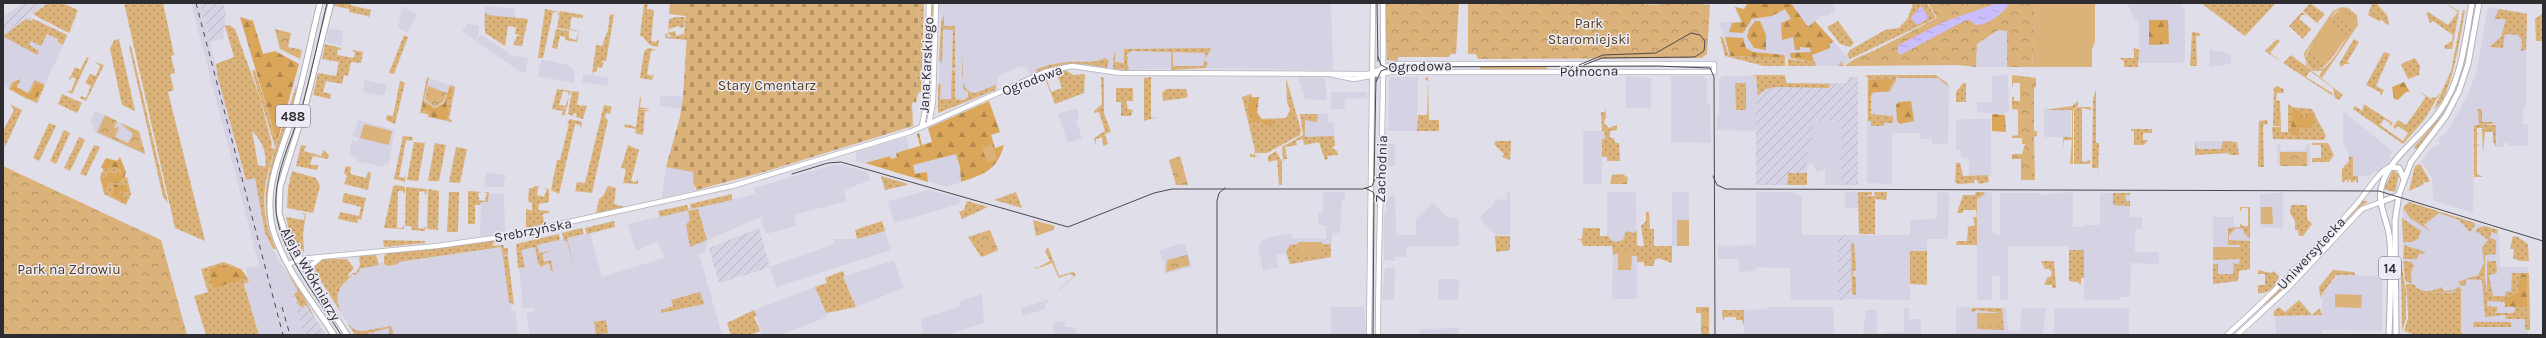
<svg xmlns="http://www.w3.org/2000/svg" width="2546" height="338" viewBox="0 0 2546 338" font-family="Karla,sans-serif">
<defs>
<pattern id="industrial-furrows" width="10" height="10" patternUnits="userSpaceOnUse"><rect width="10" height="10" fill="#d5d2e4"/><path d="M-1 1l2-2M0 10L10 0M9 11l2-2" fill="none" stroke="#b7b4c4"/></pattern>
<pattern id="grass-dots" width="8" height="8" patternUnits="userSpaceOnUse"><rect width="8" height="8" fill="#dbb27a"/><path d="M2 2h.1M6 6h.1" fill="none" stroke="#b29164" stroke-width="1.8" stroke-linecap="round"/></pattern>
<pattern id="forest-firs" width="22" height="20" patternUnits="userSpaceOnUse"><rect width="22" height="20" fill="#daa65a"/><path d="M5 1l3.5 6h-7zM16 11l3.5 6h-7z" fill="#b1874b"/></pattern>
<pattern id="cemetery-stones" width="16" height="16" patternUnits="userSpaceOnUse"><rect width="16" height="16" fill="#dbb27a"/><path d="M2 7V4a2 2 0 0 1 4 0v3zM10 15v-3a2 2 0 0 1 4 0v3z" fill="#b29164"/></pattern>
<pattern id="park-crowns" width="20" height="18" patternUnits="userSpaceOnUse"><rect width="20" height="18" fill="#dbb27a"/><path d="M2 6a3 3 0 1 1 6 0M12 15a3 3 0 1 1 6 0" fill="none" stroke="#b29164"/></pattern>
<pattern id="water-ripples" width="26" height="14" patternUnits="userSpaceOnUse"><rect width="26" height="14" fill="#cbbefe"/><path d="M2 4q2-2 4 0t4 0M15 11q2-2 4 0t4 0" fill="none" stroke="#afa3da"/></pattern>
</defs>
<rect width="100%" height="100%" fill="#e0dee9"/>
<g fill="#d5d2e4">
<polygon points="191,3 200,3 245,180 255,178 267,239 286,274 299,292 294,294 291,290 304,335 259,335 245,284 249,282 246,268 259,265"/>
<polygon points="938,3 1331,3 1333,70 1189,68 1124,70 1071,63 1052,66 1031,75 1026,68 1021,66 998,76 997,90 938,113 941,23"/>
<polygon points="1747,3 1831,3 1836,10 1826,17 1824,14 1815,21 1851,61 1847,62 1847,66 1816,66 1814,62 1793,59 1729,56 1719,22 1741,22 1734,6 1744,9"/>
<polygon points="2179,3 2185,11 2185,60 2182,63 2139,63 2139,21 2134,20 2128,4 2122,3"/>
<polygon points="402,6 417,14 407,33 398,28"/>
<polygon points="485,6 515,9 514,26 509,24 504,28 483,27"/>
<polygon points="2488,7 2527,13 2526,108 2523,108 2523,124 2528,124 2528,146 2509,146 2508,143 2504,143 2504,147 2497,147 2496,124 2474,125 2473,213 2433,200 2432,178 2421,161 2434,146 2441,144 2437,141 2447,132 2467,97 2476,73"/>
<polygon points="29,16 68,35 36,103 3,85 3,34"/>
<polygon points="467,24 479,25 478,35 475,40 462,31"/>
<polygon points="329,28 343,31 342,46 326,42"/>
<polygon points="1998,30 2007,30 2007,67 1976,67 1977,44"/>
<polygon points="481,34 512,56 528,58 526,72 522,73 476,41"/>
<polygon points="2210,49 2231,54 2231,64 2209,67"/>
<polygon points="541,59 567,65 575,71 574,83 538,76"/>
<polygon points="583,74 609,78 608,85 605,86 582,82"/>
<polygon points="2008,75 2009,110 2004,114 1977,112 1977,102 1992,102 1992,76"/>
<polygon points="1626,76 1651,78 1651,108 1626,108"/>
<polygon points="1671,76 1704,76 1704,79 1707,79 1707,103 1710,103 1711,143 1671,142"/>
<polygon points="1723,76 1756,76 1756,131 1717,130 1717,116 1719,116 1719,80"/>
<polygon points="1896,76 1898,78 1938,78 1949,87 1948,144 1932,144 1932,139 1921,139 1921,133 1892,133 1892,184 1867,183 1867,78 1896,78"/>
<polygon points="1298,77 1325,78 1327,100 1305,99"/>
<polygon points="1389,77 1418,77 1417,131 1388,131"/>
<polygon points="429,78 450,85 444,103 435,108 424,100"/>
<polygon points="365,80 387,85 384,96 363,92"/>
<polygon points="1331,92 1367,92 1367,98 1345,99 1345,109 1331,109"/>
<polygon points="661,95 683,97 681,109 659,106"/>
<polygon points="1077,108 1079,118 1076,120 1082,138 1068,143 1058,114"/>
<rect x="2044" y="110" width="27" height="27"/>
<polygon points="95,111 139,131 146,155 95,133 91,120"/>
<polygon points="2343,111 2393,152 2389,156 2391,159 2378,173 2375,170 2370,176 2353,176 2353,157 2350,157 2346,147 2343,146"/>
<polygon points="1303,114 1328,114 1328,122 1334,122 1334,141 1304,145"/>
<polygon points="1964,119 1991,119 1991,176 1969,175 1969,158 1961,157 1961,150 1956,150 1956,121"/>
<polygon points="358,120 395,130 388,165 384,164 383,167 357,161 357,158 349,154 352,140 357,141 358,138 353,136"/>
<polygon points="1841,121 1841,185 1825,185 1825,169 1818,172 1815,170 1814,165 1807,164 1807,146 1813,145 1813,122"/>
<polygon points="1583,131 1604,131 1605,139 1602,139 1602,184 1583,184"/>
<polygon points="906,137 909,149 899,152 897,157 891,159 889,156 865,163 856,161 856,152"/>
<polygon points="2195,141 2229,141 2229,153 2195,155"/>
<polygon points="2310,143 2310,166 2278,166 2277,144 2280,144 2281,151 2306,150 2306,144"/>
<polygon points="1386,144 1395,144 1395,166 1385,166"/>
<polygon points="960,152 961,182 953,185 947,187 900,173 902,166"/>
<polygon points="832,165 843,165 867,172 870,180 844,190 847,201 794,215 796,226 766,234 762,223 763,216 708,240 705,252 699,254 722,335 530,335 526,314 534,311 533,308 523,308 517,249 590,233 602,277 664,258 658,241 636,251 628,224 755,194 754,188"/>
<polygon points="666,167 693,171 696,190 662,198"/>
<polygon points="487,172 506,175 503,187 484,187"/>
<polygon points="929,190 960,198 959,204 894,223 888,201"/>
<polygon points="1323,192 1345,192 1345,200 1342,200 1340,233 1332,233 1331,257 1289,265 1286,253 1276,255 1278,267 1263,271 1258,245 1266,238 1285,234 1291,234 1292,238 1326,239 1326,226 1318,224 1318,213 1323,213"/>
<polygon points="1507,192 1510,192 1510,235 1496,235 1479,218 1495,203 1495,200 1507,199"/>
<polygon points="1607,192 1636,192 1637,299 1612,299 1613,246 1607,246"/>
<rect x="1672" y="192" width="17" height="54"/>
<polygon points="1756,192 1795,192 1795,195 1802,195 1802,235 1838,235 1838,300 1791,300 1790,268 1757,267 1756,270 1739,273 1739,259 1718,259 1718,246 1756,245"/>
<polygon points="1845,192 1858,192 1859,208 1845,208"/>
<polygon points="1937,192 1949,193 1948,239 1927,239 1927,251 1910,251 1910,300 1852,299 1851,235 1910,235 1910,220 1937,219"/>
<polygon points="1977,192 1992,192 1992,233 1998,235 2000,235 2000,193 2038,193 2043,195 2073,192 2073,227 2084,227 2084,225 2100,225 2100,193 2130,193 2130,217 2142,217 2142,229 2135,229 2135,252 2159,252 2159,264 2131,263 2130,297 2119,297 2119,300 2084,300 2084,250 2069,250 2069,246 2008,246 2008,300 2000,300 2000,276 1992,276 1992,300 1977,300"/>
<polygon points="489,193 504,194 505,232 480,236 481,202 488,202"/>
<polygon points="2272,193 2283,193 2283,228 2260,227 2260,195"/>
<polygon points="1390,196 1395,196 1396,235 1416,235 1416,219 1433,203 1448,218 1458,218 1459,246 1407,246 1406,257 1395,257 1395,261 1384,260 1384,214 1386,213 1386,201"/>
<polygon points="2409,202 2491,228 2491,232 2499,235 2500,267 2528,267 2528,335 2422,335 2408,331 2408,287 2405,278 2402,221 2403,208"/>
<polygon points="2213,217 2234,217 2234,227 2250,227 2250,242 2241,266 2236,271 2236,281 2213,281"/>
<polygon points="885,231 891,250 782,285 777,289 770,267 834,244 833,239 857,239"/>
<polygon points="1181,244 1185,244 1192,267 1164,274 1164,260 1162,260 1159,250"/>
<polygon points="503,246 512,311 515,311 518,335 356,335 324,285 344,283 356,273 360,265"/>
<polygon points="894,260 903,288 856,307 843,277"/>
<polygon points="1385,268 1395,268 1394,300 1382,300"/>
<polygon points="2336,275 2382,276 2382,331 2322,330 2322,335 2261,335 2276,334 2275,316 2322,315 2322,299 2320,297"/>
<polygon points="1438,279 1459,279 1458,300 1438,300"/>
<polygon points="815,287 827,317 780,335 762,335 754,310"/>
<polygon points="982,294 984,323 946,335 922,335 921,319 961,306 959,301"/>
<polygon points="1050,299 1045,304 1045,309 1023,316 1021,308"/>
<polygon points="1331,307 1364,307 1366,335 1331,335"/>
<polygon points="1768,307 1833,307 1834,335 1734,335 1744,333 1744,310 1766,309"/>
<polygon points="1956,307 2006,308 2008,330 2020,332 2021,314 2018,313 2022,313 2021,308 2046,308 2043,335 1956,335"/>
<polygon points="1904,308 1909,308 1909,319 1921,319 1921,335 1886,335 1886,332 1904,332"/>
<polygon points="2057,308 2129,308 2129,335 2054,335 2054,309"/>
<polygon points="1866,310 1877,310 1877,335 1863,335"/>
<polygon points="1054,322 1065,322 1065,327 1075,327 1077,335 1054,335"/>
<polygon points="1459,328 1459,335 1420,335 1419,329"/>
</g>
<g fill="url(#industrial-furrows)">
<polygon points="23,3 47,3 3,34 3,17"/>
<polygon points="200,3 223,3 226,13 223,38 210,42"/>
<polygon points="1849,77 1858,77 1858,185 1841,185 1841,121 1813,122 1813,145 1807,146 1807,185 1756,185 1756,83 1761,83 1761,78 1770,78 1770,83 1847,83"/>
<polygon points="759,228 770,267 719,283 709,248"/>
<polygon points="1838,235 1851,235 1852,299 1838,300"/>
<polygon points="291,290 300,307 306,305 326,335 304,335"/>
</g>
<g fill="url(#grass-dots)" fill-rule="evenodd">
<polygon points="48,3 62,3 78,10 69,32 80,11 69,33 32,14 39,17 33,14"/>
<polygon points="124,3 163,3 174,55 171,56 175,73 170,74 174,90 168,92 205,241 175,228"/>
<polygon points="335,3 350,3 350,5 371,10 369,18 368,16 349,12 349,9 334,6"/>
<polygon points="644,3 648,3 647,9 654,10 651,41 656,42 659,39 658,47 650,45 642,36 635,37 640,36"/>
<polygon points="687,3 689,3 688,40 665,38 666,33 668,37 672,37 667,33 675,31 676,36 684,34"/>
<polygon points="919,3 924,3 921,92 918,93 916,104"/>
<polygon points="1913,3 1927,3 1936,18 1850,59 1847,55 1850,50 1885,30 1899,28 1908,18"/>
<polygon points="2201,3 2276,3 2245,36"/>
<polygon points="2310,3 2325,14 2317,23 2303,11"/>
<polygon points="2372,3 2376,3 2387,15 2389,24 2387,25 2382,20 2379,21 2368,15"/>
<polygon points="2445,3 2459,11 2452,49 2445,49 2444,46 2452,41 2453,35 2433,21 2430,23 2426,13 2428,12 2448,25 2458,12"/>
<polygon points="931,4 934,6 929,116 926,115"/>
<polygon points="545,9 559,12 558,16 558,12 553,12 543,58 538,58"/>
<path d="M2343,9C2350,10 2355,14 2355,21C2355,29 2345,39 2341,45C2333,55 2318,84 2306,61C2304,51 2333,10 2343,9Z"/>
<polygon points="2499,9 2527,14 2526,50 2521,51 2522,40 2518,35 2505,34 2503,48 2489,47 2501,37 2506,19 2494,19"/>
<path d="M2463,10H2465C2462,28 2451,103 2434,109L2451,71Z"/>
<polygon points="560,11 583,15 583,18 571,17 570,29 583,32 557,28"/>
<path d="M2472,11C2475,17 2470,30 2469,38C2459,90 2449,109 2416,150L2414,147C2458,100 2460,71 2472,11Z"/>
<polygon points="2302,12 2306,15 2302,15 2299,19 2311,29 2303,39 2289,26"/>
<polygon points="485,13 488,15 528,19 522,46 513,45 517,36 522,36 515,34 516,27 508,26 505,46 485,33"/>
<polygon points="2543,13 2543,41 2536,41 2535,19"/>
<polygon points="610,14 614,15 606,61 601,61 604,63 601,68 597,67 597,71 592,73 593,67 595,67 593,66 596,45 602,46 608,30"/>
<polygon points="944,15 944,26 955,26 955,68 952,68 953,30 943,29 942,62 939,61 941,23"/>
<polygon points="676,17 685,17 684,27 680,28 679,26 669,29 668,32 669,19"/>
<polygon points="26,19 32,21 33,19 67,35 63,45 58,42 58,39 47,34 41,46 31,41 29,45 39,51 37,55 3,36"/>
<polygon points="1838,21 1854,43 1850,47 1840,44 1827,27"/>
<path d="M229,25L235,29L259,95L272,144L271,148L275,149C262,187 259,211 276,249H273L265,233L255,178L246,180L218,78L216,64L234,57L225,26ZM252,131C261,139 268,154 265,167L258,165Z"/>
<polygon points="556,29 569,31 569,38 576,40 579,32 577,42 565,40 566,37 560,36 557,49 552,48"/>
<polygon points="2192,32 2199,33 2201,36 2196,36 2197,66 2190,66"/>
<polygon points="404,35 408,37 394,74 389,73"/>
<polygon points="1720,36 1723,38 1729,56 1785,58 1785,66 1764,66 1725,56"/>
<polygon points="119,39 135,111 122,105 110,49 114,40"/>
<polygon points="2277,39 2280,41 2270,53 2283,63 2291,55 2343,95 2339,100 2335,98 2333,88 2310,71 2306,77 2332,93 2333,96 2265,51"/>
<polygon points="2354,39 2359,42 2347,62 2350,64 2345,64 2341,67 2339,64"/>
<polygon points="325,44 341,48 341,50 338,49 337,55 354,58 355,53 352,50 363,52 361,63 351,62 348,76 344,75 342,84 326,81 323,92 331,94 330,99 313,95 318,73 336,76 339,62 322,59"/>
<polygon points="129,46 131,46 168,203 163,197"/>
<polygon points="648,48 657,50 649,51 651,51 647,74 652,76 654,73 652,80 640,78 644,52"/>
<polygon points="1211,48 1206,58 1203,57 1206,57 1205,53 1173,52 1173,66 1203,66 1204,61 1208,63 1206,68 1171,70 1171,52 1132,51 1126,55 1128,57 1127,62 1129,70 1113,69 1114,53 1117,54 1115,54 1115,62 1124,63 1124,49"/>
<polygon points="2135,48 2139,50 2138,67 2124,67 2124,61 2119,58 2134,58 2134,50 2132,49"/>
<polygon points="2384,52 2390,54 2376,86 2384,90 2387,86 2381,95 2380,95 2380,92 2366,85"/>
<path d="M963,54C963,66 958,92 975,93L996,85L995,90L938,113V84L941,85L940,99H951L952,70H955V99L964,100L968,97V92L963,89Z"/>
<polygon points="87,57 89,58 72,94 67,91 71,91 76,79 72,77 68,82 75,67 80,70"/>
<path d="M1105,58L1109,61L1107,68C1079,62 1059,62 1033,74L1039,69L1031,71C1043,66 1055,63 1068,62C1082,61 1092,64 1105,58Z"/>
<polygon points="2415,58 2420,66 2419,75 2408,79 2401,64"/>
<polygon points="1788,59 1815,62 1816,66 1838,66 1842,61 1843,66 1788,66"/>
<polygon points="95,62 104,65 86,101 80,98 81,96 86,98 91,86 85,83 90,74 96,76 100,66"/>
<rect x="1398" y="66" width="54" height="4"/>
<polygon points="1499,66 1554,66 1547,67 1547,69 1555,69 1479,70 1480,67"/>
<polygon points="255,70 277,142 275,147 252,71"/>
<polygon points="1066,70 1073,75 1085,74 1084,93 1055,104 1044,76 1049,74 1046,77 1051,92 1062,88 1057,74 1051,74"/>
<polygon points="1749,75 1785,75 1786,83 1834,84 1829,85 1829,88 1775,87 1766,89 1758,95 1756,76"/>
<polygon points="1866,75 1936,75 1947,83 1949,87 1938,78 1898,78 1896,76 1896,81 1889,92 1874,92 1871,96 1871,114 1893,116 1893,123 1884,123 1884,126 1871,126 1871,121 1868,121 1868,79 1873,79 1867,78"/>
<polygon points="427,77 429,78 424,100 435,108 444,103 450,85 455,87 449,119 452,120 452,122 428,117 428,114 420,113"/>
<polygon points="1101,77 1104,78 1104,113 1111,132 1105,134 1108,144 1103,146 1102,137 1096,139 1096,146 1094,138 1105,131 1099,112 1094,113 1094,111 1102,104"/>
<polygon points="1151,77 1151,118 1158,117 1144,121 1144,78"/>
<polygon points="1426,77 1428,77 1429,120 1439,120 1439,131 1417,131 1418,115 1427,115 1428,81 1425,80"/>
<polygon points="1286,78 1301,130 1300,135 1267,153 1255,153 1255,156 1259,157 1250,157 1250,154 1254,155 1255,150 1242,97 1251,94 1252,97 1259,97 1257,113 1262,119 1286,118 1290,110 1287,102"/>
<polygon points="21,79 17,87 28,93 35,80 45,85 37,103 7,90 23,97 9,89 12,82"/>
<polygon points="400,81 405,83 395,124 386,120 387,115 393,116"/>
<polygon points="1735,83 1746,83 1746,110 1736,110"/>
<polygon points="1963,83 1966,83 1966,102 1956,102 1956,92"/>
<path d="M296,85C298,95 291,110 288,120C275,159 261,193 271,234C253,187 284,131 296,85Z"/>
<polygon points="2277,86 2284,89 2284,93 2277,93 2276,100 2280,101 2281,126 2273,126 2274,88"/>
<polygon points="1116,88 1133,88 1133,101 1126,101 1128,109 1133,110 1131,116 1121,116 1121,102 1116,102"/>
<polygon points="557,89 571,91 569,96 568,92 563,91 559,105 565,106 569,97 567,108 559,107 566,109 565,115 562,115 563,111 552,109"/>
<polygon points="1166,89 1186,89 1188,96 1185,98 1163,101 1162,93"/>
<polygon points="2096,89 2096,143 2099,143 2098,178 2098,168 2092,168 2093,99"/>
<polygon points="572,91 579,92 577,105 587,106 583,119 576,117 577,114 574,113 573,116 568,114"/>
<polygon points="2419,91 2431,99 2432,97 2435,98 2441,92 2424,120 2403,144 2353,109 2355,106 2362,111 2364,104 2393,123 2390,126 2390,123 2384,119 2380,125 2403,141 2408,133 2398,126 2395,129 2393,127 2398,120 2406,125 2426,97"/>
<polygon points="62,94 82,103 77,113 58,104"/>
<polygon points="640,97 641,98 640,107 651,109 641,109 651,111 645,111 643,135 635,133 636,129 624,127 625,124 636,127"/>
<polygon points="2078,101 2078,106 2073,110 2073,164 2070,164 2072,140 2064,140 2064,150 2063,137 2072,137 2072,110 2044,110 2072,106"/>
<polygon points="10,104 22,110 5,147 3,131 14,110"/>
<polygon points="2288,104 2292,107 2312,109 2326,136 2324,140 2273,139 2272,127 2281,127 2281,132 2288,132"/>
<polygon points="604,105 612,107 610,114 606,113 605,118 608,120 592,193 575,191 577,182 585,183"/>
<polygon points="1605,106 1606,116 1604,123 1609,128 1617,125 1617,130 1610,131 1610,138 1614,138 1615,143 1619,143 1620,161 1607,161 1607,157 1602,157 1602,139 1605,139 1604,131 1602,131 1601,112 1605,112"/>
<polygon points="2078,107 2091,107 2091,110 2082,108 2082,162 2091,160 2089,164 2074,164 2074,110"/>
<polygon points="2478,109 2482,109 2482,122 2493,122 2493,124 2480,125 2496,125 2496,147 2493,141 2493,132 2485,132 2483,154 2482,129 2484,128 2477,128 2477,133 2479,133 2477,134 2477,144 2479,145 2477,146 2477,174 2483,177 2474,177 2474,125 2479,125"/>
<polygon points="1300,114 1318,114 1317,122 1305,120 1305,137 1334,136 1335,146 1332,148 1337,151 1338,155 1327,156 1328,159 1325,160 1319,142 1304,145 1303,139 1296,141 1297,145 1285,147 1287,159 1284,159 1283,162 1282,147 1303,135"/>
<polygon points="570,119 582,122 581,129 580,125 575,124 559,194 551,190 557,160 560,160 569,124 567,123"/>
<polygon points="2267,120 2269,128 2268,124 2263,125 2264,167 2258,167 2259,121"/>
<polygon points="49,123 56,126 39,161 33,158"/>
<polygon points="2131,129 2152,129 2152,133 2143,133 2143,140 2148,140 2144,145 2134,145 2134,131 2131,131"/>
<polygon points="64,130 70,133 56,164 50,161"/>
<polygon points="403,136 413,137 412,141 406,140 399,177 404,178 406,175 405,182 394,179"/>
<polygon points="79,137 85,140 70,171 64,168"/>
<polygon points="1496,141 1511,141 1510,160 1502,157 1504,154 1494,144"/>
<polygon points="2195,141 2197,149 2221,149 2223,141 2237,142 2239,155 2229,155 2229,153 2195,155"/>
<polygon points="414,142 425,143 418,181 407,180"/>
<polygon points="435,143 446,145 439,181 428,181"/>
<polygon points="2312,143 2328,143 2334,155 2329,162 2312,162 2312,158 2321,158 2321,145 2312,145"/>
<polygon points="94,145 100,147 86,176 80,174"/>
<polygon points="301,145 306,146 304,151 321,156 324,150 329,155 328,159 313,156 310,165 318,165 317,170 296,166"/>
<polygon points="628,145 639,150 631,181 636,182 638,179 638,184 623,183 626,169 621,168"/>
<polygon points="456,147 467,149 460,183 449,182"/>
<polygon points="1276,151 1282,162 1282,185 1279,185 1277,160 1268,162 1268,156"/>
<polygon points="2349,154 2350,157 2353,157 2353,176 2358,176 2358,183 2355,180 2352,183 2349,179 2348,183 2346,179 2344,183 2342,181 2342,169 2349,161"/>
<polygon points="108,159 124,170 125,178 127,177 131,194 126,205 104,194 100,177"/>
<polygon points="1956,163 1960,163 1963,176 1988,175 1989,182 1979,184 1977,180 1974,180 1974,183 1958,184 1955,182"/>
<polygon points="2420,164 2430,181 2426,183 2422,180 2424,184 2409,191 2415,166"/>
<polygon points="346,166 351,167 350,174 366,178 368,172 371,173 368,190 344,184 347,176 344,173"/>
<polygon points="2393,170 2399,175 2395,192 2384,189"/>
<polygon points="292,171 316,178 320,186 313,213 287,208 288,188"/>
<rect x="1788" y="173" width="19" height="12"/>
<polygon points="881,176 908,184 907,185 885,190"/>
<polygon points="396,185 405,187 405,194 403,191 398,191 397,228 402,228 404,225 404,229 384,228 393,187"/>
<polygon points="534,186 542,187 538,187 537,195 544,197 547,190 543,188 549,189 549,202 539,204 538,210 549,211 549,213 543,214 540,217 543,215 544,224 526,228 526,209 532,211 532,203 528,201 529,188 533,188"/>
<polygon points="608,186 616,188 614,204 625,207 596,213 599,199 603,196"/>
<polygon points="406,187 427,189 426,195 424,191 419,192 418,228 423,229 426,226 425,231 411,230 411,226 405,226"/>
<polygon points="428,189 439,191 438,230 427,229"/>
<polygon points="468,191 482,192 478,193 479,200 485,201 487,193 483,192 489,192 488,202 481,202 480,205 475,205 475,224 468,224"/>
<polygon points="449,192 459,192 458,232 447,232"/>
<polygon points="1016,192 1022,208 994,200"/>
<polygon points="1858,192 1872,192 1872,195 1862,196 1875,196 1874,192 1887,192 1886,200 1875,199 1875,234 1859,234"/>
<polygon points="1976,192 1984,192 1985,194 1977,199 1977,245 1956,245 1957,241 1967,241 1968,227 1975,225 1973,217 1977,217 1976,210 1963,210 1963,213 1957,213 1963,195 1975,195"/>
<polygon points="344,193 366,198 361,220 358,219 357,223 338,219 340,212 359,216 361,207 342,202"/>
<polygon points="2113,193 2130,193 2130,195 2125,195 2126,201 2130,201 2130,206 2113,205"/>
<polygon points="732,194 732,200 691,209 690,204"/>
<polygon points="2363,200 2368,202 2358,208 2286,287 2262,307"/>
<polygon points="967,201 988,207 962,219 959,212 964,210"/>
<polygon points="2409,202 2475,223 2474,227 2470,232 2459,220 2439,213 2424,225 2431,232 2410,218 2403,208"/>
<polygon points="687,205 689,210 660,217 658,211"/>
<polygon points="2291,205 2307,205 2307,219 2312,224 2303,236 2299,236 2298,230 2295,230 2295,221 2290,213"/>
<polygon points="2240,207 2250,207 2250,239 2244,233 2243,229 2236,228 2229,235 2229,240 2250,241 2250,269 2239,271 2238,281 2213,284 2213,264 2218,264 2218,274 2233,274 2234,264 2231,263 2239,264 2240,259 2213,260 2213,247 2214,258 2240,257 2240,245 2228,245 2228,228 2240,227 2240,223 2242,226 2248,226 2248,208 2242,208 2240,212"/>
<polygon points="698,209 707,240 690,247 686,225 690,219 688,211"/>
<polygon points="1646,212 1649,212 1650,229 1654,229 1654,246 1672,246 1672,263 1658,258 1654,261 1654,266 1644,266 1644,262 1637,262 1637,256 1632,256 1631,270 1631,250 1619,250 1618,254 1613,254 1612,246 1583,246 1581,240 1575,239 1582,239 1583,228 1600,228 1600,236 1608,236 1611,240 1616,242 1623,240 1626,231 1634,233 1637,230 1637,246 1644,246 1641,226 1646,221"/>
<polygon points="301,213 306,214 303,234 304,253 289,231 286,217 304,220 305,215"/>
<polygon points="2402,218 2421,231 2418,239 2412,242 2403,242"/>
<polygon points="614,221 615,227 587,234 585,228"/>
<polygon points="882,221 885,231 857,239 855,230"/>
<polygon points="2485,226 2498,230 2497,234 2491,232 2490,238 2496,240 2496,254 2485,255 2485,277 2477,277 2484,263 2482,247 2488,240 2478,232 2475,233 2478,228"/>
<polygon points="582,228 584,234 567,238 576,277 567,241 564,241 562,233"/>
<polygon points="990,230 987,255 981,257 968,237"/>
<polygon points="559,234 560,242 559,240 537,245 539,253 553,250 542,254 544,262 551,260 553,271 551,271 549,263 541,267 538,263 535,247 521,250 525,267 518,268 516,244"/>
<polygon points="1495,236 1510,236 1510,250 1496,252"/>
<polygon points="2513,236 2518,237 2528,244 2529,261 2520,261 2513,258 2514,249 2510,249"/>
<polygon points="499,239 500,241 493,243 493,246 504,245 504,248 508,248 508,255 503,256 501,247 398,262 398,264 388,266 384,264 384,256 388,253"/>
<polygon points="1330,239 1331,257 1290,264 1286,252 1290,245 1298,244 1298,255 1322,255 1322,244 1330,244"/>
<polygon points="383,240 425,241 425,243 384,247"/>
<polygon points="1851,242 1854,244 1856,270 1853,271 1853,276 1856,278 1856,295 1852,294"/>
<polygon points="2404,245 2425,252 2425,253 2419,254 2417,259 2403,259"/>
<polygon points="1048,247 1059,276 1073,272 1076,275 1048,300 1074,276 1069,274 1059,278 1052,263 1036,269 1035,266 1037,268 1050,261 1045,251"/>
<polygon points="2069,250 2084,250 2084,278 2081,278 2081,285 2077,282 2069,281"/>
<polygon points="1910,251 1927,251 1927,285 1910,284"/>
<path d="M376,255L379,265L358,269L360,271L355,275L353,274C349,279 341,284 339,291C333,303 345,323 355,330L363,331L391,326L394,335H389V328L376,331L372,334L371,332L365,335H355L316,273L314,265L322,259H347L354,268L348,275L349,277L353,273H356L360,265L359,256Z"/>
<polygon points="503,256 508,256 514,305 509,302"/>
<polygon points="2041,261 2054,261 2056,288 2052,288 2052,285 2044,285 2047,278 2051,276 2052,272 2049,269 2045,269"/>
<polygon points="2401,261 2406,292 2406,319 2402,331"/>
<polygon points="2403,261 2411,262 2414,265 2410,275 2412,277 2411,283 2405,281"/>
<path d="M2487,261H2496L2497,273L2489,275L2493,296H2505L2506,291L2511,292L2512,273H2529L2530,330H2525V319H2505L2506,315L2485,317L2482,280L2466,279V285L2462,286L2458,282L2474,276L2485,278L2487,294ZM2487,301L2505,302V307H2515L2514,313H2494L2497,311V307L2487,306Z"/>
<path d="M224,262C236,267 245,269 249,282L244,284L259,335H206L194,296L208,292L201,269Z"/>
<polygon points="280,263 304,297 315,319 306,305 300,307 294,294 298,291"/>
<path d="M2258,270L2271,273L2273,271L2279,276C2276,285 2269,295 2258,293V285H2265V274H2258Z"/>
<polygon points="2333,270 2354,272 2355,275 2336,275 2320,297 2319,287"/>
<polygon points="843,271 845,276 843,277 856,307 826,313 815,287 827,283 825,278"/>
<path d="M2406,284H2413C2422,294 2431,292 2442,287L2443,291L2453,290L2460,286C2460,294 2439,292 2432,293H2452L2461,288V333L2465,335H2416L2404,331L2408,318L2409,331Z"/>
<polygon points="700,292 704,304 661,313 661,310 673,306 671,300"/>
<polygon points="2299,300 2312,315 2320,308 2322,315 2274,316 2274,311 2279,307 2285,312"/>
<polygon points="1972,308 2002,308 2004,330 1977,329 1977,326 2001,326 2001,313 1976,310 1971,313"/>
<polygon points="754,310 757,316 754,317 760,331 750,335 731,335 727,323"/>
<polygon points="1722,310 1744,310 1744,326 1742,320 1736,320 1736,317 1725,317 1723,321"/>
<polygon points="606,320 608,333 596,335 594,322"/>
<polygon points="2474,322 2511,322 2511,327 2474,327 2473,331"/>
</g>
<g fill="url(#forest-firs)">
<polygon points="1748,3 1791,3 1808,27 1815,21 1834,42 1829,44 1830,48 1812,55 1814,62 1791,58 1790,53 1811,52 1810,48 1800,47 1800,50 1795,50 1793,37 1782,40 1781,23 1791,19 1785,9 1772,16 1752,19 1743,33 1729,32 1732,23 1742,22 1735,7 1744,9"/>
<polygon points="240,17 253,21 263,54 275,51 299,64 277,142"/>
<polygon points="2149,20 2168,20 2169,44 2149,45"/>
<polygon points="1755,21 1760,21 1766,35 1766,50 1754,48 1747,37 1749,29"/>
<polygon points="1725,37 1743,38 1746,48 1753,52 1784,55 1785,58 1730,56"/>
<polygon points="1894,79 1887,91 1870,93 1868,103 1869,80"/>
<polygon points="16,82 17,88 30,94 35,84 43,85 36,99 33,100 11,89"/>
<polygon points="2404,82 2410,92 2406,92 2398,100 2394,99 2392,87"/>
<polygon points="451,86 452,91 446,103 449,113 445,120 432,117 427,109 422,110 423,102 434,109 444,104"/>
<polygon points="1249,98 1258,98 1257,115 1262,120 1274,120 1274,125 1266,125 1259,120 1253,123 1248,111"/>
<path d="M989,101L1000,132L991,135L995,148L1004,145C997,170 985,174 961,182L960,167L956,154L913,165L915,174L927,172L928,182L865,163L890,156L891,159L897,157L896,154L899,152L920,146L917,134L919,133L922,145L932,142L928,128Z"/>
<polygon points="1911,101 1914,121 1900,124 1897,121 1896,105 1899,102"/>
<polygon points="2292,110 2301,111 2302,116 2305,118 2309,112 2314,116 2312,127 2305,128 2302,126 2298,128 2299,136 2291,134"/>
<polygon points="1992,114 2005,115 2006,132 1992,131"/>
<polygon points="120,157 126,172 124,178 116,183 108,183 105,192 101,178 106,178 108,173 122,174 122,171 115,167 103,169 101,167 106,158 117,161"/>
<polygon points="115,184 122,187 126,185 128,192 121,191 119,194 126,199 126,202 112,196"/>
<polygon points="221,265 241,269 246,278 214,288 210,280 210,269"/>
<polygon points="2526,274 2527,307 2507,306 2503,300 2518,293 2520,276"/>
</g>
<polygon fill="url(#cemetery-stones)" points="689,3 919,3 916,102 912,103 913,126 760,173 696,190 696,186 694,187 693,172 666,167 680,117 683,97"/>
<g fill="url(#park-crowns)">
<polygon points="1385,3 1459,3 1456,54 1451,54 1449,57 1398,57 1398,61 1387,60"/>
<path d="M1468,3H1635C1650,6 1661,4 1676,3C1688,2 1700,5 1710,5L1707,54L1702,58L1478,59L1476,54H1468Z"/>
<path d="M1928,3H2036L2032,67H2007V31L1998,30L1977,44L1976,67L1957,65L1845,66C1854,58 1862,56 1875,50C1896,39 1916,29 1937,18Z"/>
<polygon points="275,29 291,33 288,47 302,50 300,59 280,49"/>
<polygon points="2012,75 2036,78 2036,87 2034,88 2034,131 2037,131 2037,136 2034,137 2035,180 2021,180 2021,159 2012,159 2012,154 2022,154 2025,144 2022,144 2022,138 2012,138 2012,136 2018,135 2018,110 2012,109 2012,97 2014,97 2014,101 2020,101 2020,83 2013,83 2012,88"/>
<polygon points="428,86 447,93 443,102 435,107 425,99"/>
<polygon points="105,115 117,121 114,128 119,127 115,137 128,143 133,134 120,123 139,131 145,154 97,132"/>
<rect x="2280" y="152" width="27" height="14"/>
<polygon points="1180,156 1188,185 1176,185 1169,160"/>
<polygon points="3,166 161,240 187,335 3,335"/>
<polygon points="1623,174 1628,178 1627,184 1610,184 1612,175"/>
<polygon points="1033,220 1055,226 1053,230 1036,236"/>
<polygon points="990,230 998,250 987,255 979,234"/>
<polygon points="1187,255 1190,265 1166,272 1167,260"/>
<polygon points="1696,307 1709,307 1709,335 1701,335 1701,313 1696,313"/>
</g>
<g fill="#dbb27a" fill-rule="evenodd">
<polygon points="670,3 687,3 686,16 669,14"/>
<polygon points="2036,3 2095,3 2095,41 2092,50 2092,67 2032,67"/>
<path d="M2342,7L2348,8L2357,15L2358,25L2322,78L2319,76L2322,71H2313L2306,66L2304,53L2333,11ZM2341,9L2337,13V17L2349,26L2351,25L2354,19L2342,9L2351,12L2355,19L2353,27C2345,39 2336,58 2325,67C2321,70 2317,70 2313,69C2295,61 2314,42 2320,33L2308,52L2326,64L2346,35L2328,22L2335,12Z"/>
<polygon points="364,124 392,131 389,145 360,138"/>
<polygon points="992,144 997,159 987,162 982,148"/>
<polygon points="2261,207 2272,207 2273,224 2261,224"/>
<rect x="1677" y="220" width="12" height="26"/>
<rect x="1298" y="242" width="24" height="13"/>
<rect x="2213" y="247" width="28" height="11"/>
<rect x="1618" y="250" width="13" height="20"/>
<polygon points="2335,294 2362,295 2361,308 2335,307"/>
<polygon points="1977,313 2002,313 2001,326 1977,326"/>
</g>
<g fill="url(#water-ripples)">
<path d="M1998,3H2010C2003,13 1989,25 1976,25L1969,20H1966L1900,55L1897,51L1899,45L1943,22Z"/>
<polygon points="1921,6 1929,18 1917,25 1911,18"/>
</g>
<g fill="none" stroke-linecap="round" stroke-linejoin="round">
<g stroke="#b1b0b9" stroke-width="6">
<g id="secondary">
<polyline points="929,123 933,102 936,3"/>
<polyline points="922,126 926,104 929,3"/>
<polyline points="289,264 300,259 437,246 501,237 732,186 910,132 1045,72 1072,66 1120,73 1368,74 1394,64 1714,64 1714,72 1391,72 1354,79 1329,74"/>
<polyline points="311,277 312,265 320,258"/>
<polyline points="1369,335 1373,3"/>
<path d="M1378,335C1378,224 1385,114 1383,3"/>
<path d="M2227,335C2272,295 2313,252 2354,207C2363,198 2379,170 2390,167"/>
<polyline points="2237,335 2289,287 2362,209 2381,202"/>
</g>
</g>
<g stroke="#b1b0b9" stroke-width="7">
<g id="primary">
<path d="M320,3C311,39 304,76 294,112C282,151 262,188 273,230C284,268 313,302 334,335"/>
<polyline points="331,3 305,107 280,187 279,213 287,239 347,335"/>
<polyline points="2390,167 2399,168 2404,179"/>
<polyline points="2381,202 2399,195"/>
<path d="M2389,335C2390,304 2392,272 2390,241C2389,222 2376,204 2382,185C2390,156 2422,137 2439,112C2462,81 2465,40 2472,3"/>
<polyline points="2396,335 2395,221 2399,194 2411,162 2446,116 2459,91 2468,64 2479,3"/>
</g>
</g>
<use href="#secondary" stroke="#fff" stroke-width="4.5"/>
<use href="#primary" stroke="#fff" stroke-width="5"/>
<g stroke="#4a494e" stroke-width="1">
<path d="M327,3C319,37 312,70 303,104C291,144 267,184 279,227C290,264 321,302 341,335"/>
<polyline points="1377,3 1378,61"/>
<polyline points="1378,57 1381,65 1389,69"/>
<polyline points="1579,65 1603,55 1656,53 1691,33 1700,35 1705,41 1704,51 1695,57 1602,58 1584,65"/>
<polyline points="1376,82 1381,71 1391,67 1657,66 1710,68 1714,77 1715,335"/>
<polyline points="792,174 828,163 841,162 1068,227 1154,193 1172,189 1363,189 1372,186 1376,176"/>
<polyline points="1713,176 1717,185 1726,189 2379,191 2543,241"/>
<polyline points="1374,181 1376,77"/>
<polyline points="1365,188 1373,192 1376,200"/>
<polyline points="1217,335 1217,201 1219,193 1225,188"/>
<polyline points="1373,335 1374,195"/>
</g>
<g stroke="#4a494e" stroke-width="1" stroke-dasharray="5 5" stroke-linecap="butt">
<polyline points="196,3 283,335"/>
<polyline points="282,307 290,335"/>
</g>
</g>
<g text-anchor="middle" stroke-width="3" stroke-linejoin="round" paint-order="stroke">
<g fill="#edecf6" stroke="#67666b" stroke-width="1">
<rect x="276" y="105" width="34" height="22" rx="3"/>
<rect x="2379" y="257" width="22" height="22" rx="3"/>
</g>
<g font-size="13" font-weight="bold" fill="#2d2c30">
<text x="293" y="121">488</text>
<text x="2390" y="273">14</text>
</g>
<g font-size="14" fill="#523b1b" stroke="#edecf6">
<text x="1589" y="28">Park<tspan x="1589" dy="16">Staromiejski</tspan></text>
<text x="767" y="90">Stary Cmentarz</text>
<text x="69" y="274">Park na Zdrowiu</text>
</g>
<g font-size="14" fill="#2d2c30" stroke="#edecf6">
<text transform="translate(926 65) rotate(-87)" y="5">Jana Karskiego</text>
<text transform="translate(1420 66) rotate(-2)" y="5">Ogrodowa</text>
<text transform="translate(1589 71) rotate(-1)" y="5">Północna</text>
<text transform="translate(1032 80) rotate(-21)" y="5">Ogrodowa</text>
<text transform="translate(1381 169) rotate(-88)" y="5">Zachodnia</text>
<text transform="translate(533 230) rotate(-11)" y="5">Srebrzyńska</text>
<text transform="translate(2311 253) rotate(-47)" y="5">Uniwersytecka</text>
<text transform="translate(311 274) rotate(60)" y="5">Aleja Włókniarzy</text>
</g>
</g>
<rect width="2546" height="338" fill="none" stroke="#2d2c30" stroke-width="8"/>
</svg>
